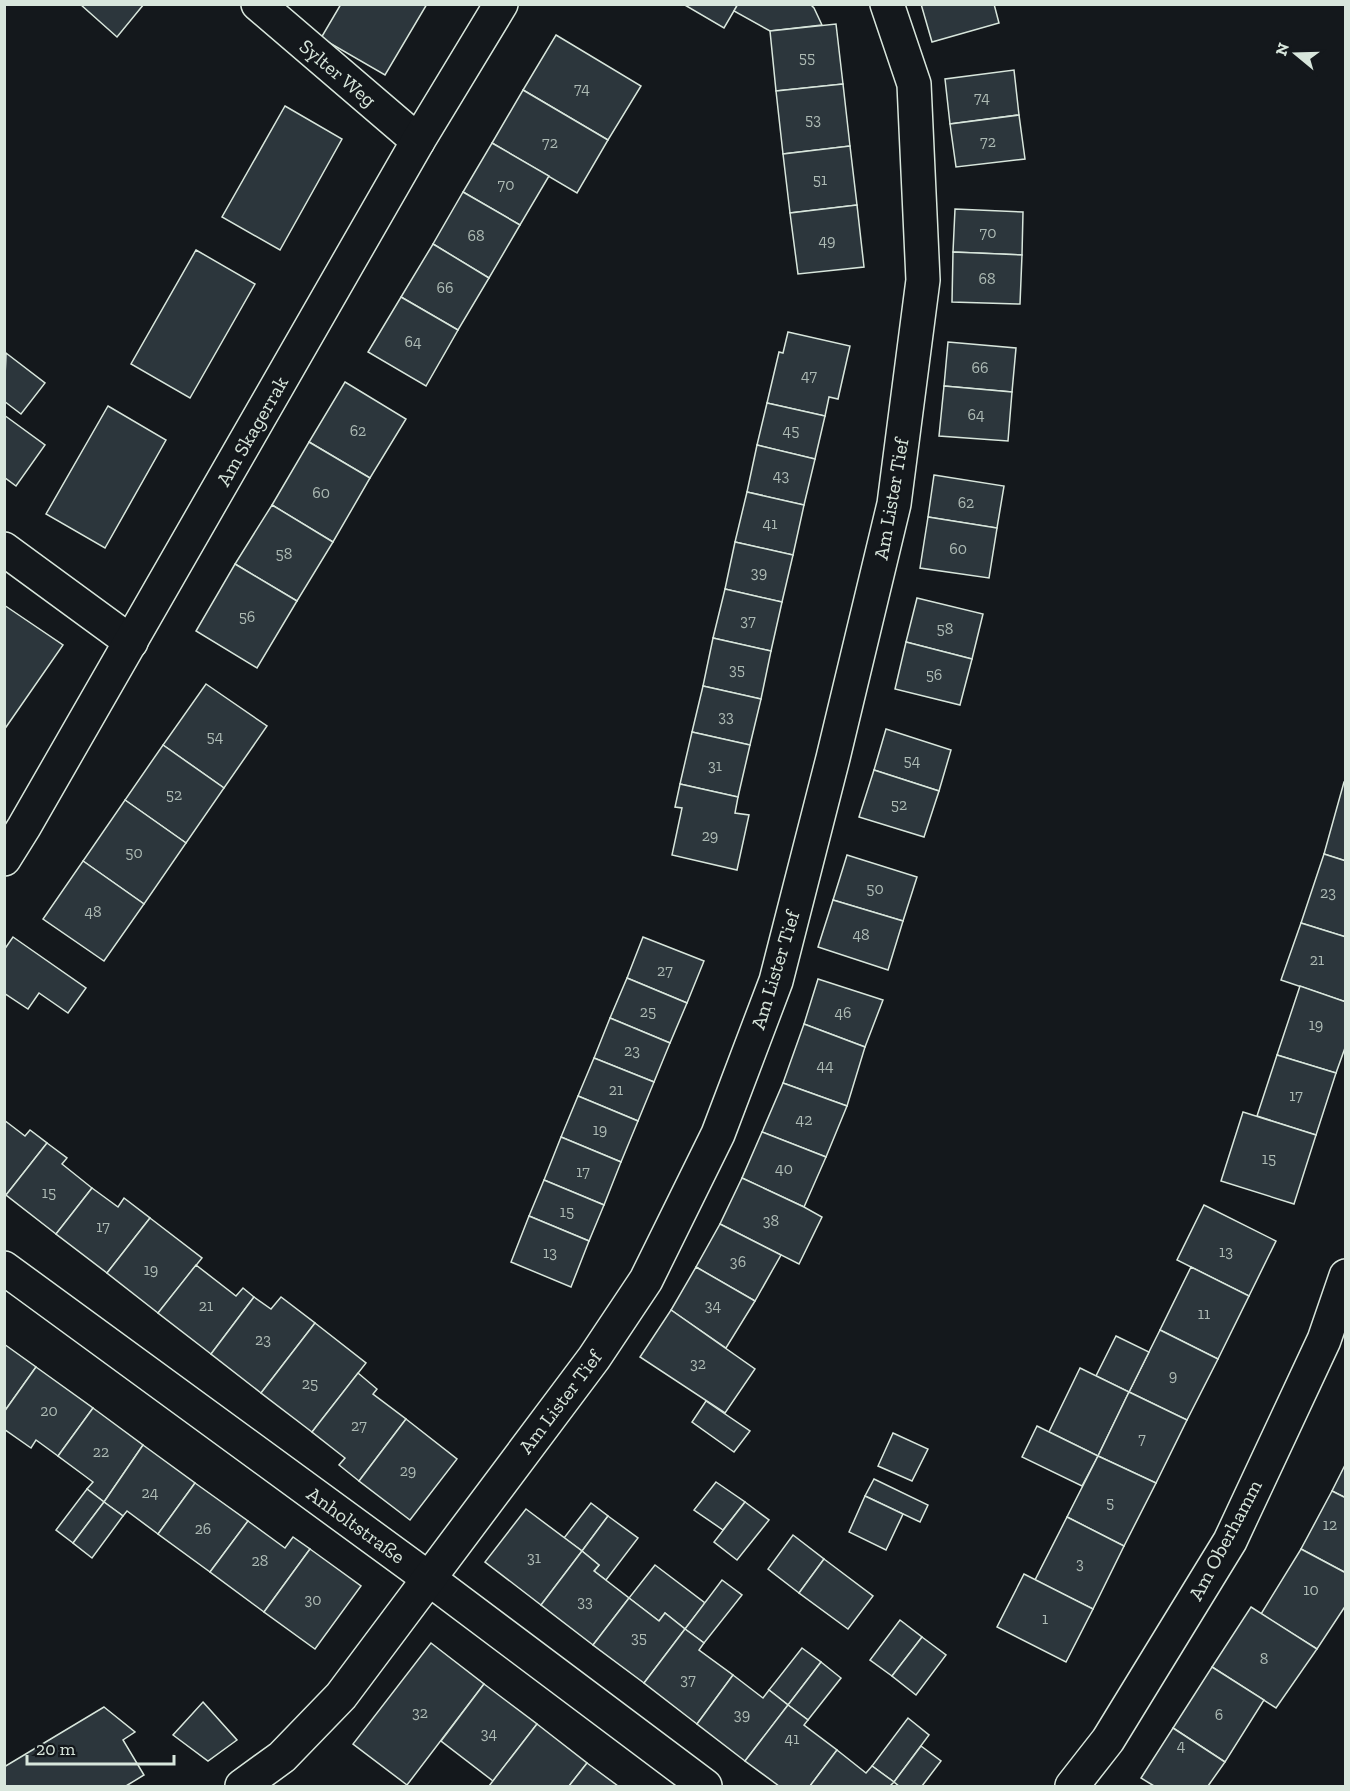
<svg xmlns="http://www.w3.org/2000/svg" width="1350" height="1791" viewBox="0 0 1350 1791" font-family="'Zilla Slab',serif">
<rect width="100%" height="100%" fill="#14181c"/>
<g fill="#2c363c" stroke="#d8e6dc" stroke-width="1.5">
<polygon points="80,4 144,4 117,37"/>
<polygon points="341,4 427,4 385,75 321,38"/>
<polygon points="683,4 738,4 724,28"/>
<polygon points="738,4 810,4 814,8 822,25 770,31 734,11"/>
<polygon points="921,4 994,4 999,23 932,42"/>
<polygon points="836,24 843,84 776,91 770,31"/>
<polygon points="556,35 641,86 608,140 523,90"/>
<polygon points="1014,70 1019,115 950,124 945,79"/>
<polygon points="843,84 850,146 783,154 776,91"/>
<polygon points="523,90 608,140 577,193 492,143"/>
<polygon points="285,106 342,139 280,250 222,217"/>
<polygon points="1019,115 1025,159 956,167 950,124"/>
<polygon points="492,143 549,176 520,225 463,192"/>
<polygon points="850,146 857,205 790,213 783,154"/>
<polygon points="463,192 520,225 489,278 433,244"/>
<polygon points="857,205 864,267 798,274 790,213"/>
<polygon points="955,209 1023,212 1022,255 953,252"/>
<polygon points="433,244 489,278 458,330 401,297"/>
<polygon points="196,250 255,284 190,398 131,364"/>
<polygon points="953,252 1022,255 1020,304 952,302"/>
<polygon points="401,297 458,330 426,386 368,352"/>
<polygon points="788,332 850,346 838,399 829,397 825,416 767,403 779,352 783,353"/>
<polygon points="948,342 1016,348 1012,392 944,386"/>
<polygon points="6,353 45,383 21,414 4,401"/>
<polygon points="345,382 406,419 370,478 309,442"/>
<polygon points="944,386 1012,392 1008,441 939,436"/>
<polygon points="767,403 825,416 815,459 757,445"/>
<polygon points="108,406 166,440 105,548 46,514"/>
<polygon points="4,415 45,445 16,486 4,477"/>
<polygon points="309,442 370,478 333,542 272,505"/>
<polygon points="757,445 815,459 804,505 747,492"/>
<polygon points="934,475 1004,486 997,528 928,517"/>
<polygon points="747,492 804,505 793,555 735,542"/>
<polygon points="272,505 333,542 297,601 235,564"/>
<polygon points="928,517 997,528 989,578 920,568"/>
<polygon points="735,542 793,555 782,602 725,589"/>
<polygon points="235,564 297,601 257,668 196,631"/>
<polygon points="725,589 782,602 771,651 713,638"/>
<polygon points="917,598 983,614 972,659 906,642"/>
<polygon points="4,605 63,645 4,730"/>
<polygon points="713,638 771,651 761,699 703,686"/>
<polygon points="906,642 972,659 960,705 895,689"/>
<polygon points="206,684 267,726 224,788 163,745"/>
<polygon points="703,686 761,699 750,745 692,732"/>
<polygon points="886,729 951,750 939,791 874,770"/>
<polygon points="692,732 750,745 738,797 680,784"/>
<polygon points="163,745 224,788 186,843 125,800"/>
<polygon points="874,770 939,791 924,837 859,817"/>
<polygon points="1344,782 1346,782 1346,861 1324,854"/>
<polygon points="680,784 738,797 735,813 749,815 737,870 672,855 682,808 675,807"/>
<polygon points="125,800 186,843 144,904 83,861"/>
<polygon points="1324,854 1346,861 1346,937 1301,923"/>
<polygon points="847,855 917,877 903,921 833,900"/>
<polygon points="83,861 144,904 104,961 43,919"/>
<polygon points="833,900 903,921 888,970 818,947"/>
<polygon points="1301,923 1346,937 1346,1002 1281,980"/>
<polygon points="13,937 86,988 68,1013 39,993 28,1009 4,993 4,950"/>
<polygon points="643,937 704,961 687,1003 627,978"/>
<polygon points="627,978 687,1003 670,1043 610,1018"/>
<polygon points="818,979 883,1000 865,1047 804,1024"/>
<polygon points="1300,986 1346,1002 1346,1045 1336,1073 1277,1055"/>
<polygon points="610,1018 670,1043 654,1082 594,1058"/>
<polygon points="804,1024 865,1047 847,1106 783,1083"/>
<polygon points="1277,1055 1336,1073 1316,1135 1257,1116"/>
<polygon points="594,1058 654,1082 638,1121 578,1096"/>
<polygon points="783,1083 847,1106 826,1157 762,1132"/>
<polygon points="578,1096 638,1121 621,1162 561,1137"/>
<polygon points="1243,1112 1316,1135 1294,1204 1221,1181"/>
<polygon points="4,1120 25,1136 30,1130 47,1143 6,1195 4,1194"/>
<polygon points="762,1132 826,1157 804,1207 742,1178"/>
<polygon points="561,1137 621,1162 604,1205 544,1180"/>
<polygon points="47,1143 67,1158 62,1164 92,1188 56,1234 6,1195"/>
<polygon points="742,1178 804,1207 822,1217 799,1264 720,1224"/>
<polygon points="544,1180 604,1205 589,1241 529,1216"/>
<polygon points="92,1188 118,1207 124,1198 150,1218 107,1273 56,1234"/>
<polygon points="1204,1205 1276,1241 1249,1296 1177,1260"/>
<polygon points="529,1216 589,1241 571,1287 511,1262"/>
<polygon points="150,1218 202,1258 158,1313 107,1273"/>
<polygon points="720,1224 781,1255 755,1301 696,1267"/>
<polygon points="196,1265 236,1296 243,1288 254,1297 211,1354 158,1313"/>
<polygon points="696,1267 755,1301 726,1348 671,1310"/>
<polygon points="1191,1267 1249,1296 1218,1359 1160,1330"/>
<polygon points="254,1297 271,1309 281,1297 315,1323 261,1393 211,1354"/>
<polygon points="671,1310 755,1369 725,1413 640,1357"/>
<polygon points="315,1323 366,1363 312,1432 261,1393"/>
<polygon points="1160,1330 1218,1359 1187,1420 1129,1392"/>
<polygon points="1116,1336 1149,1352 1129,1392 1096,1376"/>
<polygon points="4,1344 36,1367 4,1412"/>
<polygon points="36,1367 93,1408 58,1456 36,1440 31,1448 4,1429 4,1412"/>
<polygon points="1080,1368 1129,1392 1098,1456 1049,1432"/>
<polygon points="358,1373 377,1389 373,1394 406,1419 359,1481 339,1465 345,1458 312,1432"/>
<polygon points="1129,1392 1187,1420 1156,1483 1098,1456"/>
<polygon points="706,1401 750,1431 734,1452 692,1422"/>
<polygon points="93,1408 143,1445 104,1502 87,1489 93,1482 58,1456"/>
<polygon points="406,1419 457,1459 410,1520 359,1481"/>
<polygon points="1037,1426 1098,1456 1082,1486 1022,1457"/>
<polygon points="893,1433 928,1449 912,1481 878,1466"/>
<polygon points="143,1445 195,1483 158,1534 127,1511 123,1516 104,1502"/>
<polygon points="1098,1456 1156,1483 1124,1546 1067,1517"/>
<polygon points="1346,1463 1346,1498 1332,1491"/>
<polygon points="874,1479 928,1505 920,1522 865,1496"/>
<polygon points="716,1482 745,1502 723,1530 694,1510"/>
<polygon points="195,1483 248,1521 210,1572 158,1534"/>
<polygon points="87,1489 104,1502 73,1543 56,1530"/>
<polygon points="1332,1491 1346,1498 1346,1573 1301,1549"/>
<polygon points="865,1496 903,1514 886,1550 849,1532"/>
<polygon points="104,1502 123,1516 92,1558 73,1543"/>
<polygon points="745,1502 769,1520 737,1560 714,1542"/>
<polygon points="591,1503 608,1516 582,1551 564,1538"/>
<polygon points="526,1509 582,1551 541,1605 485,1562"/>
<polygon points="608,1516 638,1538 606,1580 594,1571 599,1565 582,1551"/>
<polygon points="1067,1517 1124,1546 1093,1609 1035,1580"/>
<polygon points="248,1521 285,1548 293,1537 310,1549 264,1612 210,1572"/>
<polygon points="793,1535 824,1559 799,1593 768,1569"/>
<polygon points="310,1549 361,1586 315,1649 264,1612"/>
<polygon points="1301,1549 1346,1573 1346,1605 1317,1649 1261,1614"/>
<polygon points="582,1551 599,1565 594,1571 629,1598 593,1645 541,1605"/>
<polygon points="824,1559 873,1596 848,1629 799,1593"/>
<polygon points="655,1565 705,1603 685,1629 665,1613 659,1621 629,1598"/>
<polygon points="1024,1574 1093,1609 1066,1662 997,1627"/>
<polygon points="722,1580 742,1595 704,1643 685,1629"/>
<polygon points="629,1598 659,1621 665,1613 685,1629 644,1683 593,1645"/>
<polygon points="1251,1607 1317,1649 1276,1708 1212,1667"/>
<polygon points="900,1620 922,1637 892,1676 870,1660"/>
<polygon points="685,1629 704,1643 699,1650 733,1675 697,1724 644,1683"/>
<polygon points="922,1637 946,1655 916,1695 892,1676"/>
<polygon points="431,1643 484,1684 407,1785 353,1744"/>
<polygon points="802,1648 821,1662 788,1705 769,1690"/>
<polygon points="821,1662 841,1678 808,1720 788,1705"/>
<polygon points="1212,1667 1264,1700 1225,1762 1173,1728"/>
<polygon points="733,1675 763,1698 769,1690 788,1705 745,1761 697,1724"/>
<polygon points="484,1684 537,1724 493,1781 441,1741"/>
<polygon points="203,1702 237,1740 208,1761 173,1735"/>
<polygon points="788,1705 808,1720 804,1725 837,1750 810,1786 779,1786 745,1761"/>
<polygon points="104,1707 135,1732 123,1740 144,1775 126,1786 4,1786 4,1767"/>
<polygon points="908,1718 929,1735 894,1782 872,1766"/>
<polygon points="537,1724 587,1763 569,1786 489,1786"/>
<polygon points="1173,1728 1225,1762 1208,1786 1154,1786 1141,1778"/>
<polygon points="921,1746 941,1761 922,1786 899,1786 894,1782"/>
<polygon points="837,1750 866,1773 872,1766 894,1782 890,1786 810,1786"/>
<polygon points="587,1763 618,1786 569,1786"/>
</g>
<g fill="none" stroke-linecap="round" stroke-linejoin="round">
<g stroke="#d8e6dc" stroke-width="36">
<g id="minor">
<polyline points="258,4 418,141"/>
<polyline points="4,549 131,642"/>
<polyline points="4,859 24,827 418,141 501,4"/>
<polyline points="4,1268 428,1578 705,1786"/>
<polyline points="242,1786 282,1757 341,1696 594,1358 646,1280 718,1134 776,981 833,758 894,504 923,280 914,84 887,4"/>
<polyline points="1072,1786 1108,1740 1230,1541 1324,1340 1346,1276"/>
</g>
</g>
<use href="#minor" stroke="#14181c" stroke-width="33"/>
</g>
<g text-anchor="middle" stroke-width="4.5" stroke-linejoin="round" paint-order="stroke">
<g font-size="16" fill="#adbab4">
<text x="807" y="63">55</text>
<text x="582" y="94">74</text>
<text x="982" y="103">74</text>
<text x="813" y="125">53</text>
<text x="988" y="147">72</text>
<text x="550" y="148">72</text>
<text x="820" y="185">51</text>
<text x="506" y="190">70</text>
<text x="988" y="238">70</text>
<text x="476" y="241">68</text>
<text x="827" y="246">49</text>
<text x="987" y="284">68</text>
<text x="445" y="293">66</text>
<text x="413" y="347">64</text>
<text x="980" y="373">66</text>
<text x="809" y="381">47</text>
<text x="976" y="420">64</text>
<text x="358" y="436">62</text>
<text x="791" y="436">45</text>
<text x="781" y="481">43</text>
<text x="321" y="498">60</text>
<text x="966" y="508">62</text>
<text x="770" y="529">41</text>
<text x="958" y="554">60</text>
<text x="284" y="559">58</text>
<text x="759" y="578">39</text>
<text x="247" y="622">56</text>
<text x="748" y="626">37</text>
<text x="945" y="634">58</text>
<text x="737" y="675">35</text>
<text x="934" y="680">56</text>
<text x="726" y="722">33</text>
<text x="215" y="742">54</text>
<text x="912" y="766">54</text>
<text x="715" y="771">31</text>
<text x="174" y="800">52</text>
<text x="899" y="810">52</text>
<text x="710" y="841">29</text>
<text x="134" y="858">50</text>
<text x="875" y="894">50</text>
<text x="1328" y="898">23</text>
<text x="93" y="917">48</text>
<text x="861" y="940">48</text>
<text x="1317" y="965">21</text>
<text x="665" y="976">27</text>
<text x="648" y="1017">25</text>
<text x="843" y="1018">46</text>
<text x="1316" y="1030">19</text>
<text x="632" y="1056">23</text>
<text x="825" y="1071">44</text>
<text x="616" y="1095">21</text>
<text x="1296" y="1101">17</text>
<text x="804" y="1125">42</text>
<text x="600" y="1135">19</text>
<text x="1269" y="1164">15</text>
<text x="784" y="1174">40</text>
<text x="583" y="1177">17</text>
<text x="49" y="1198">15</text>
<text x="567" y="1217">15</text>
<text x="771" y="1226">38</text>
<text x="103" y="1232">17</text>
<text x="1226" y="1257">13</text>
<text x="550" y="1258">13</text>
<text x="738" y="1267">36</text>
<text x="151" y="1275">19</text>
<text x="206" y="1311">21</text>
<text x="713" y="1311">34</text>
<text x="1204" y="1319">11</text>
<text x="263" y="1345">23</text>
<text x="698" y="1369">32</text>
<text x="1173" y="1381">9</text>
<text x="310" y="1389">25</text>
<text x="49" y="1416">20</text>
<text x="359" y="1431">27</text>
<text x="1142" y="1444">7</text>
<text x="101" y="1457">22</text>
<text x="408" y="1476">29</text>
<text x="150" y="1498">24</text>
<text x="1110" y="1508">5</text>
<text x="1330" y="1530">12</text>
<text x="203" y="1534">26</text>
<text x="534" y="1563">31</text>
<text x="260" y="1566">28</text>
<text x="1080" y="1569">3</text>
<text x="1311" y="1595">10</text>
<text x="313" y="1605">30</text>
<text x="585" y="1607">33</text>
<text x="1045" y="1624">1</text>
<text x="639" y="1643">35</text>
<text x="1264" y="1664">8</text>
<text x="688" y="1685">37</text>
<text x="420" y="1718">32</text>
<text x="742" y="1720">39</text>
<text x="1219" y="1720">6</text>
<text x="489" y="1739">34</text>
<text x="792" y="1744">41</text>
<text x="1181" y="1751">4</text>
</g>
<g font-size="20" fill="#d8e6dc" stroke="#14181c">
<text transform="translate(338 73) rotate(40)" y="7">Sylter Weg</text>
<text transform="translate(252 431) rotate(-60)" y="7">Am Skagerrak</text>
<text transform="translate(891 499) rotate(-80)" y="7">Am Lister Tief</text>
<text transform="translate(775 970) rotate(-73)" y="7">Am Lister Tief</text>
<text transform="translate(560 1402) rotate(-53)" y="7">Am Lister Tief</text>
<text transform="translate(356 1525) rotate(36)" y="7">Anholtstraße</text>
<text transform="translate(1225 1540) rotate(-62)" y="7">Am Oberhamm</text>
</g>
</g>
<rect width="1350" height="1791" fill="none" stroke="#d8e6dc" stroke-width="12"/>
<g transform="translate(1296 54) rotate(289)" stroke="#14181c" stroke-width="4.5" paint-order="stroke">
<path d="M0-4.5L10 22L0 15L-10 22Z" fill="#d8e6dc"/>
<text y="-9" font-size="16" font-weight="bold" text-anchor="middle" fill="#d8e6dc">N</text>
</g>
<path d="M27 1755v9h147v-9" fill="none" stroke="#d8e6dc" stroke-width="3"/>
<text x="36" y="1755" font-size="18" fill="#d8e6dc" stroke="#14181c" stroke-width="4.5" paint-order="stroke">20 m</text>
</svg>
